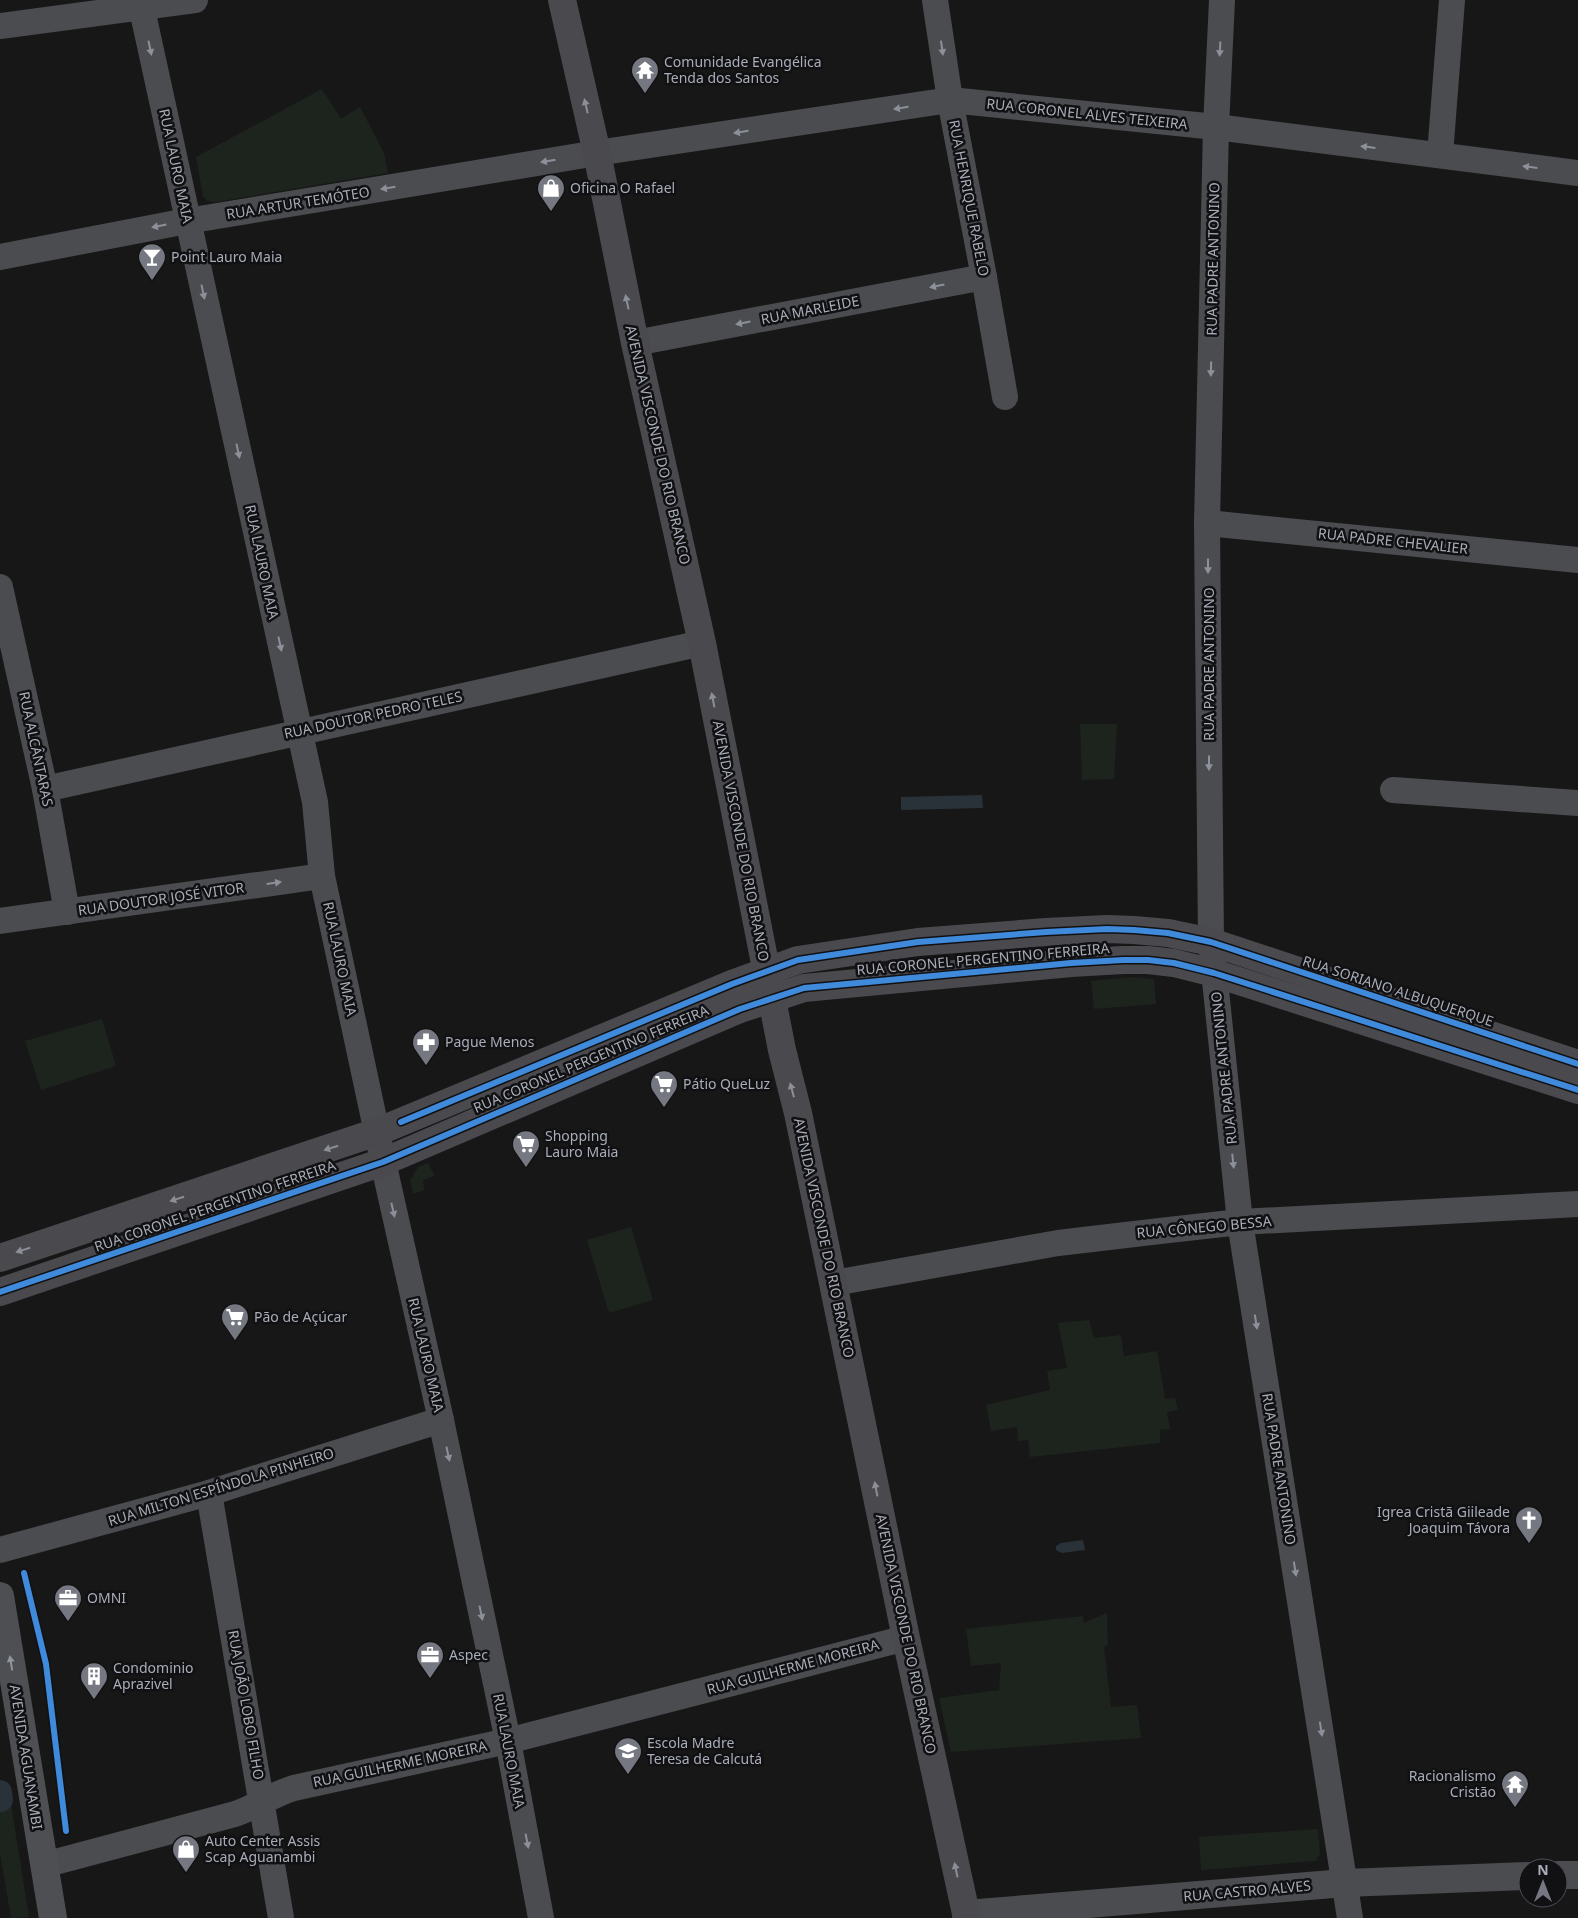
<svg xmlns="http://www.w3.org/2000/svg" width="1578" height="1918" viewBox="0 0 1578 1918" font-family="'Noto Sans',sans-serif">
<rect width="100%" height="100%" fill="#171717"/>
<g fill="#1d241e">
<polygon points="322,89 341,119 360,107 384,153 388,173 215,202 207,201 203,196 196,157"/>
<polygon points="1080,724 1117,724 1114,779 1082,780"/>
<polygon points="1132,977 1154,979 1156,1004 1094,1009 1091,981"/>
<polygon points="102,1019 116,1066 41,1090 25,1041"/>
<polygon points="428,1163 435,1176 423,1180 424,1190 413,1194 410,1180 418,1167"/>
<polygon points="631,1227 653,1300 609,1313 587,1240"/>
<polygon points="1089,1320 1094,1338 1121,1335 1124,1356 1157,1351 1165,1399 1175,1398 1178,1410 1167,1412 1170,1429 1160,1430 1160,1443 1030,1457 1028,1440 1018,1441 1017,1427 991,1431 986,1405 1050,1390 1047,1371 1067,1368 1058,1323"/>
<polygon points="1107,1613 1108,1645 1104,1647 1111,1707 1137,1705 1141,1738 951,1752 939,1698 999,1690 1001,1663 971,1666 966,1629 1083,1616 1084,1623"/>
<polygon points="10,1798 29,1917 11,1918 0,1853 0,1800"/>
<polygon points="1318,1829 1320,1854 1316,1861 1201,1870 1199,1837"/>
</g>
<g fill="#2a3239">
<polygon points="982,795 983,808 901,810 901,797"/>
<polygon points="1083,1540 1085,1550 1062,1553 1056,1550 1056,1546 1061,1543"/>
</g>
<g fill="none" stroke-linecap="round" stroke-linejoin="round">
<polyline stroke="#2a3239" stroke-width="24" points="0,1792 1,1800"/>
<g stroke="#4b4c50" stroke-width="26">
<polyline points="140,0 315,802 322,876 388,1184 441,1420 508,1741 541,1918"/>
<polyline points="935,0 950,100 984,277 1005,397"/>
<polyline points="1222,0 1216,127 1207,523 1211,942 1240,1222 1350,1918"/>
<polyline points="0,26 195,0"/>
<polyline points="1440,155 1452,0"/>
<polyline points="0,257 187,221 597,153 950,100 1216,127 1578,173"/>
<polyline points="635,343 984,277"/>
<polyline points="1207,523 1578,560"/>
<polyline points="0,587 45,789 67,912"/>
<polyline points="45,789 702,643"/>
<polyline points="1393,790 1578,803"/>
<polyline points="0,921 322,876"/>
<polyline points="834,1283 1058,1243 1160,1231 1240,1222 1578,1204"/>
<polyline points="209,1493 281,1918"/>
<polyline points="0,1550 209,1493 441,1420"/>
<path d="M44,1865L235,1814C256,1807 273,1794 294,1788L508,1741L906,1638"/>
</g>
<g stroke="#4b4c50" stroke-width="28">
<polyline points="1558,1875 1578,1875"/>
<polyline points="966,1914 1345,1883 1528,1876"/>
</g>
<g stroke="#4a4a4e" stroke-width="28">
<polyline points="562,0 597,153 635,343 702,643 782,1050 798,1113 906,1638 967,1918"/>
<polyline points="0,1258 377,1132 732,984 798,960 918,942 1046,932 1107,929 1134,930 1168,933 1211,942 1578,1064"/>
<polyline points="0,1292 383,1162 740,1009 804,988 1071,963 1123,960 1148,960 1174,963 1214,973 1578,1090"/>
</g>
<polyline stroke="#4d4f52" stroke-width="28" points="0,1596 53,1918"/>
<g stroke="#111113" stroke-width="9">
<g id="cycleway">
<polyline points="401,1122 732,984 798,960 918,942 1046,932 1107,929 1134,930 1168,933 1211,942 1578,1064"/>
<polyline points="0,1292 383,1162 740,1009 804,988 1071,963 1123,960 1148,960 1174,963 1214,973 1578,1090"/>
<polyline points="24,1573 46,1664 66,1831"/>
</g>
</g>
<use href="#cycleway" stroke="#408adc" stroke-width="6"/>
</g>
<defs><path id="oneway-solid" d="M-6-.8H1V-3.2L6.5 0L1 3.2V.8H-6Z" transform="scale(1.25)"/></defs>
<g fill="#8c9099">
<use href="#oneway-solid" transform="translate(150 48) rotate(78)"/>
<use href="#oneway-solid" transform="translate(942 48) rotate(82)"/>
<use href="#oneway-solid" transform="translate(1220 49) rotate(93)"/>
<use href="#oneway-solid" transform="translate(901 108) rotate(171)"/>
<use href="#oneway-solid" transform="translate(741 132) rotate(171)"/>
<use href="#oneway-solid" transform="translate(1368 147) rotate(-173)"/>
<use href="#oneway-solid" transform="translate(548 161) rotate(171)"/>
<use href="#oneway-solid" transform="translate(1530 167) rotate(-173)"/>
<use href="#oneway-solid" transform="translate(388 188) rotate(171)"/>
<use href="#oneway-solid" transform="translate(159 226) rotate(169)"/>
<use href="#oneway-solid" transform="translate(937 286) rotate(169)"/>
<use href="#oneway-solid" transform="translate(203 292) rotate(78)"/>
<use href="#oneway-solid" transform="translate(743 323) rotate(169)"/>
<use href="#oneway-solid" transform="translate(1211 369) rotate(91)"/>
<use href="#oneway-solid" transform="translate(238 451) rotate(78)"/>
<use href="#oneway-solid" transform="translate(1208 566) rotate(90)"/>
<use href="#oneway-solid" transform="translate(280 644) rotate(78)"/>
<use href="#oneway-solid" transform="translate(1209 763) rotate(90)"/>
<use href="#oneway-solid" transform="translate(274 883) rotate(-8)"/>
<use href="#oneway-solid" transform="translate(1233 1161) rotate(84)"/>
<use href="#oneway-solid" transform="translate(393 1210) rotate(77)"/>
<use href="#oneway-solid" transform="translate(1256 1322) rotate(81)"/>
<use href="#oneway-solid" transform="translate(448 1454) rotate(78)"/>
<use href="#oneway-solid" transform="translate(1295 1569) rotate(81)"/>
<use href="#oneway-solid" transform="translate(481 1613) rotate(78)"/>
<use href="#oneway-solid" transform="translate(1321 1729) rotate(81)"/>
<use href="#oneway-solid" transform="translate(527 1841) rotate(79)"/>
</g>
<g fill="#8c8f98">
<use href="#oneway-solid" transform="translate(586 106) rotate(-103)"/>
<use href="#oneway-solid" transform="translate(627 302) rotate(-102)"/>
<use href="#oneway-solid" transform="translate(713 700) rotate(-101)"/>
<use href="#oneway-solid" transform="translate(792 1090) rotate(-105)"/>
<use href="#oneway-solid" transform="translate(331 1148) rotate(162)"/>
<use href="#oneway-solid" transform="translate(177 1199) rotate(162)"/>
<use href="#oneway-solid" transform="translate(23 1250) rotate(162)"/>
<use href="#oneway-solid" transform="translate(876 1489) rotate(-101)"/>
<use href="#oneway-solid" transform="translate(956 1870) rotate(-102)"/>
</g>
<use fill="#91969e" href="#oneway-solid" transform="translate(11 1663) rotate(-99)"/>
<defs>
<g id="temple-pin" transform="scale(1.4375)"><path d="M0 17L-7.5 6A9.5 9.5 0 1 1 7.5 6Z" fill="#757880" stroke="#111113"/><path d="M0-6L5-2H3V0L6.5 2.5H4V6H1.5V3h-3V6H-4V2.5H-6.5L-3 0V-2H-5Z" fill="#fff"/></g>
<g id="shop-pin" transform="scale(1.4375)"><path d="M0 17L-7.5 6A9.5 9.5 0 1 1 7.5 6Z" fill="#757880" stroke="#111113"/><path d="M-5-2.5h2.3a2.7 3.5 0 0 1 5.4 0H5L5.5 6h-11ZM-1.5-2.5h3a1.5 2.3 0 0 0-3 0Z" fill="#fff"/></g>
<g id="bar-pin" transform="scale(1.4375)"><path d="M0 17L-7.5 6A9.5 9.5 0 1 1 7.5 6Z" fill="#757880" stroke="#111113"/><path d="M-6-5H6L.8 .8V4.5H3.5V6h-7V4.5H-.8V.8Z" fill="#fff"/></g>
<g id="pharmacy-pin" transform="scale(1.4375)"><path d="M0 17L-7.5 6A9.5 9.5 0 1 1 7.5 6Z" fill="#757880" stroke="#111113"/><path d="M-2-6h4v4h4v4h-4v4h-4v-4h-4v-4h4Z" fill="#fff"/></g>
<g id="supermarket-pin" transform="scale(1.4375)"><path d="M0 17L-7.5 6A9.5 9.5 0 1 1 7.5 6Z" fill="#757880" stroke="#111113"/><path d="M-6-5.5h2.5l.6 2H6L4.5 2H-2.5L-4.4-4H-6ZM-1.5 3.2a1.3 1.3 0 1 0 .1 0ZM3 3.2a1.3 1.3 0 1 0 .1 0Z" fill="#fff"/></g>
<g id="church-pin" transform="scale(1.4375)"><path d="M0 17L-7.5 6A9.5 9.5 0 1 1 7.5 6Z" fill="#757880" stroke="#111113"/><path d="M-1.2-6h2.4v3.5h3.3v2.4h-3.3V6h-2.4V-.1h-3.3v-2.4h3.3Z" fill="#fff"/></g>
<g id="office-pin" transform="scale(1.4375)"><path d="M0 17L-7.5 6A9.5 9.5 0 1 1 7.5 6Z" fill="#757880" stroke="#111113"/><path d="M-6-3h4V-5.5h4V-3h4V5H-6ZM-1-4.5V-3h2v-1.5ZM-6 0V1H6V0Z" fill="#fff"/></g>
<g id="building-pin" transform="scale(1.4375)"><path d="M0 17L-7.5 6A9.5 9.5 0 1 1 7.5 6Z" fill="#757880" stroke="#111113"/><path d="M-4-6H4V6H1V3H-1V6H-4ZM-2.5-4.3h1.7v1.8h-1.7ZM.8-4.3h1.7v1.8H.8ZM-2.5-1h1.7V.8h-1.7ZM.8-1h1.7V.8H.8Z" fill="#fff"/></g>
<g id="school-pin" transform="scale(1.4375)"><path d="M0 17L-7.5 6A9.5 9.5 0 1 1 7.5 6Z" fill="#757880" stroke="#111113"/><path d="M0-5L7-2L0 1L-7-2ZM-4 1L0 2.5L4 1V4Q0 6-4 4Z" fill="#fff"/></g>
</defs>
<g fill-rule="evenodd">
<use href="#temple-pin" x="645" y="70"/>
<use href="#shop-pin" x="551" y="188"/>
<use href="#bar-pin" x="152" y="257"/>
<use href="#pharmacy-pin" x="426" y="1042"/>
<use href="#supermarket-pin" x="664" y="1084"/>
<use href="#supermarket-pin" x="526" y="1144"/>
<use href="#supermarket-pin" x="235" y="1317"/>
<use href="#church-pin" x="1529" y="1520"/>
<use href="#office-pin" x="68" y="1598"/>
<use href="#office-pin" x="430" y="1655"/>
<use href="#building-pin" x="94" y="1676"/>
<use href="#school-pin" x="628" y="1751"/>
<use href="#temple-pin" x="1515" y="1784"/>
<use href="#shop-pin" x="186" y="1849"/>
</g>
<g text-anchor="middle" stroke-width="5" stroke-linejoin="round" paint-order="stroke">
<g font-size="14" fill="#a8adb8" stroke="#111113" text-anchor="start">
<text x="664" y="67">Comunidade Evangélica<tspan x="664" dy="16">Tenda dos Santos</tspan></text>
<text x="570" y="193">Oficina O Rafael</text>
<text x="171" y="262">Point Lauro Maia</text>
<text x="445" y="1047">Pague Menos</text>
<text x="683" y="1089">Pátio QueLuz</text>
<text x="545" y="1141">Shopping<tspan x="545" dy="16">Lauro Maia</tspan></text>
<text x="254" y="1322">Pão de Açúcar</text>
<text x="1510" y="1517" text-anchor="end">Igrea Cristã Giileade<tspan x="1510" dy="16">Joaquim Távora</tspan></text>
<text x="87" y="1603">OMNI</text>
<text x="449" y="1660">Aspec</text>
<text x="113" y="1673">Condominio<tspan x="113" dy="16">Aprazivel</tspan></text>
<text x="647" y="1748">Escola Madre<tspan x="647" dy="16">Teresa de Calcutá</tspan></text>
<text x="1496" y="1781" text-anchor="end">Racionalismo<tspan x="1496" dy="16">Cristão</tspan></text>
<text x="205" y="1846">Auto Center Assis<tspan x="205" dy="16">Scap Aguanambi</tspan></text>
</g>
<g font-size="14" fill="#a8adb8" stroke="#111113">
<text transform="translate(1087 114) rotate(6)" y="5">RUA CORONEL ALVES TEIXEIRA</text>
<text transform="translate(176 166) rotate(78)" y="5">RUA LAURO MAIA</text>
<text transform="translate(969 198) rotate(79)" y="5">RUA HENRIQUE RABELO</text>
<text transform="translate(298 203) rotate(-9)" y="5">RUA ARTUR TEMÓTEO</text>
<text transform="translate(1213 259) rotate(-89)" y="5">RUA PADRE ANTONINO</text>
<text transform="translate(810 310) rotate(-11)" y="5">RUA MARLEIDE</text>
<text transform="translate(658 445) rotate(77)" y="5">AVENIDA VISCONDE DO RIO BRANCO</text>
<text transform="translate(1393 541) rotate(6)" y="5">RUA PADRE CHEVALIER</text>
<text transform="translate(262 562) rotate(78)" y="5">RUA LAURO MAIA</text>
<text transform="translate(1209 664) rotate(-90)" y="5">RUA PADRE ANTONINO</text>
<text transform="translate(373 715) rotate(-12)" y="5">RUA DOUTOR PEDRO TELES</text>
<text transform="translate(36 749) rotate(78)" y="5">RUA ALCÂNTARAS</text>
<text transform="translate(741 841) rotate(79)" y="5">AVENIDA VISCONDE DO RIO BRANCO</text>
<text transform="translate(161 899) rotate(-8)" y="5">RUA DOUTOR JOSÉ VITOR</text>
<text transform="translate(340 959) rotate(78)" y="5">RUA LAURO MAIA</text>
<text transform="translate(983 959) rotate(-5)" y="5">RUA CORONEL PERGENTINO FERREIRA</text>
<text transform="translate(1398 991) rotate(18)" y="5">RUA SORIANO ALBUQUERQUE</text>
<text transform="translate(591 1059) rotate(-23)" y="5">RUA CORONEL PERGENTINO FERREIRA</text>
<text transform="translate(1224 1068) rotate(-96)" y="5">RUA PADRE ANTONINO</text>
<text transform="translate(215 1206) rotate(-19)" y="5">RUA CORONEL PERGENTINO FERREIRA</text>
<text transform="translate(1204 1227) rotate(-5)" y="5">RUA CÔNEGO BESSA</text>
<text transform="translate(824 1238) rotate(78)" y="5">AVENIDA VISCONDE DO RIO BRANCO</text>
<text transform="translate(426 1355) rotate(77)" y="5">RUA LAURO MAIA</text>
<text transform="translate(1279 1469) rotate(81)" y="5">RUA PADRE ANTONINO</text>
<text transform="translate(221 1487) rotate(-17)" y="5">RUA MILTON ESPÍNDOLA PINHEIRO</text>
<text transform="translate(906 1634) rotate(78)" y="5">AVENIDA VISCONDE DO RIO BRANCO</text>
<text transform="translate(793 1667) rotate(-15)" y="5">RUA GUILHERME MOREIRA</text>
<text transform="translate(246 1705) rotate(80)" y="5">RUA JOÃO LOBO FILHO</text>
<text transform="translate(509 1751) rotate(79)" y="5">RUA LAURO MAIA</text>
<text transform="translate(26 1757) rotate(81)" y="5">AVENIDA AGUANAMBI</text>
<text transform="translate(400 1764) rotate(-12)" y="5">RUA GUILHERME MOREIRA</text>
<text transform="translate(1247 1891) rotate(-5)" y="5">RUA CASTRO ALVES</text>
</g>
</g>
<g transform="translate(1543 1883)"><circle r="24" fill="#111113" stroke="#4d4f55"/>
<path d="M0-4L9 19L0 12L-9 19Z" fill="#757880"/>
<text y="-8" font-size="14" font-weight="bold" text-anchor="middle" fill="#a8adb8">N</text>
</g>
</svg>
